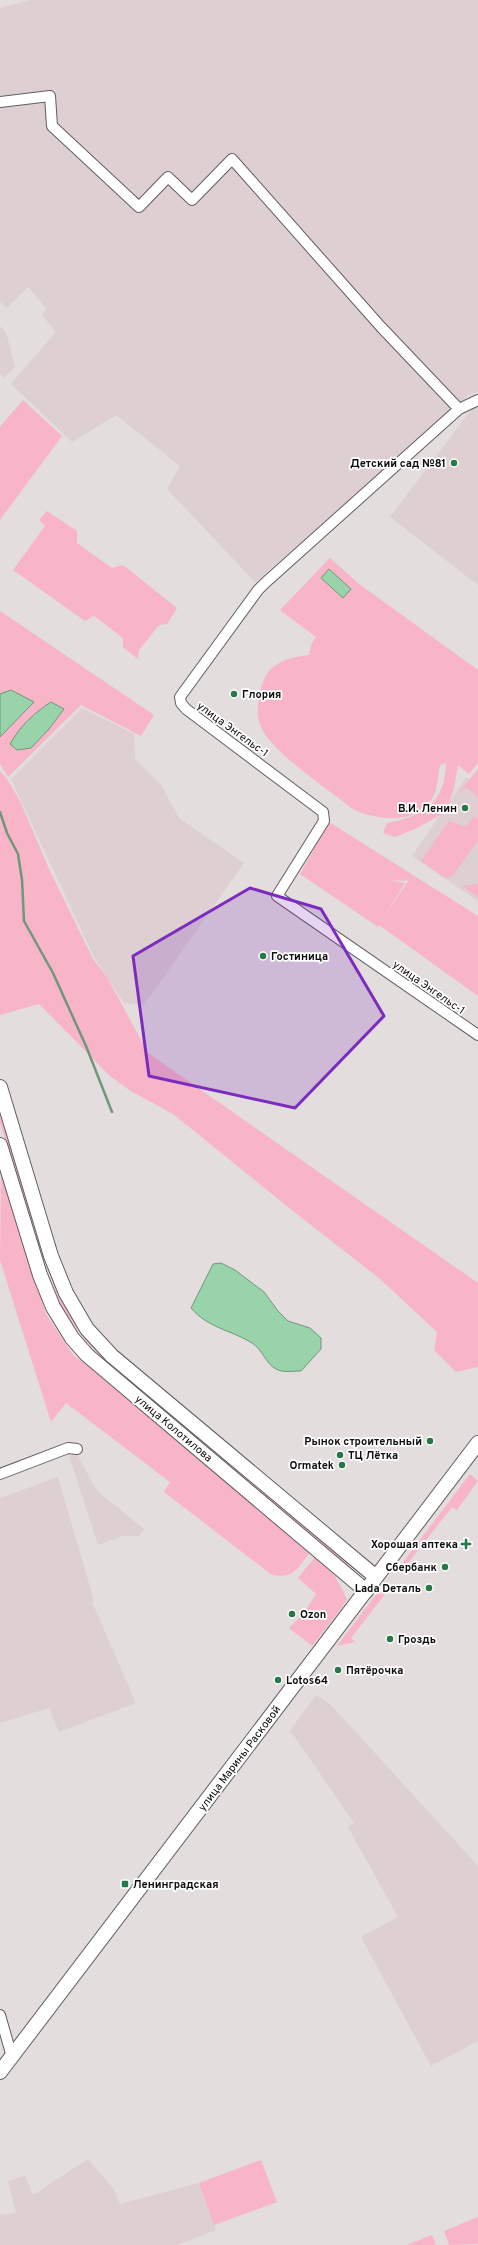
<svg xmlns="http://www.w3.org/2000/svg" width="478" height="2245" viewBox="0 0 478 2245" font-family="Overpass,sans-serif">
<rect width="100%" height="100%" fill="#e3ddde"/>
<g fill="#decfd2">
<polygon points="30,0 478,0 478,392 468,395 428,433 255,582 167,489 180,466 116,415 72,442 11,384 56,332 42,315 47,309 28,287 7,308 0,302 0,8"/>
<polygon points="0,326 6,332 15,367 4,378 0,373"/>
<polygon points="474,406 478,409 478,585 390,517"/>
<polygon points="82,708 134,734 135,759 161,785 179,818 244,863 144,1005 124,1003 94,957 11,779"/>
<polygon points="478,776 478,901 412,856 466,777 474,782"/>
<polygon points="77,1454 96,1490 144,1529 139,1536 123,1536 98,1545 69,1456"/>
<polygon points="58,1477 90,1587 94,1601 92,1602 136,1703 59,1732 49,1708 0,1723 0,1498"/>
<polygon points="316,1695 332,1706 478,1866 478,2041 431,2066 361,1937 398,1917 348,1827 354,1823 295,1737 289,1732"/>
<polygon points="88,2159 113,2188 120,2204 199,2183 216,2230 177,2245 0,2245 0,2215 16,2213 8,2182 25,2175 33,2195"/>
</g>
<g fill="#f7b5c7">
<polygon points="23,400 62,436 0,520 0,427"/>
<polygon points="47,511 77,531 77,543 112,568 123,565 177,608 167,624 159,625 139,650 138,659 123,647 123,638 94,616 85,621 13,570 45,526 39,520"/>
<path d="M330,558L359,584L478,670V763L469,774L458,765L454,788L446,812L415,829L395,837L383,833L387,823C422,817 446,802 446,763L440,765C438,775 438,786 434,795C419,825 380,821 354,810C332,792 270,751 261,727C255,713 258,700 262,685C268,663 289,657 309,655L311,645L316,637L280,610Z"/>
<polygon points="0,611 154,715 141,736 81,705 8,777 0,764"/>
<polygon points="478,769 478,797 466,787 459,792"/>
<polygon points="0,771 7,779 20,801 50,871 93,959 107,977 148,1053 478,1283 478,1367 456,1372 434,1350 437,1332 380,1279 293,1211 173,1114 129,1090 110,1076 39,1004 0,1015"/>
<polygon points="474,816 478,819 478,840 454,874 448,878 443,877 421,861 449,821 466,827"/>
<polygon points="329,822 478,916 478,996 379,925 408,881 401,878 406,881 390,880 405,883 378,927 300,874"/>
<polygon points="478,884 478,897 462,886"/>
<polygon points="0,1100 37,1220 31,1223 0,1123"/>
<path d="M1,1173L46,1314L73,1355L106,1379L310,1552C298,1568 294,1579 272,1575L164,1492L170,1482L66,1403L51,1422L0,1260Z"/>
<polygon points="41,1232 77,1316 344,1556 354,1569 340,1560 100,1356 86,1341 62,1309 35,1234"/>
<polygon points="470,1474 478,1481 457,1510 452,1507 404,1568 401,1565"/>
<polygon points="315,1557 335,1576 347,1599 341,1609 312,1646 289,1628 304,1613 316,1594 298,1578"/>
<polygon points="389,1589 351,1638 355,1642 337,1646 378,1592"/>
<polygon points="261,2160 277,2202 214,2225 199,2183"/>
<polygon points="478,2217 478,2244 449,2245 444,2231"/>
<polygon points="432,2235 436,2245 407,2245"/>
</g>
<g fill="#98d3aa" stroke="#6f987b">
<polygon points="329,569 351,589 343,598 321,578"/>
<polygon points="11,690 34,702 0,737 0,694"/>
<path d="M51,702L64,709L49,729L31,748L17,750L10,744C20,726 34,713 51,702Z"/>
<path d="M221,1263L235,1270L264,1292L278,1311L288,1321L310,1328L321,1338V1349L301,1371C293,1371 283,1373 276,1369C266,1364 262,1349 252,1343C231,1330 208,1328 191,1308L213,1264Z"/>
</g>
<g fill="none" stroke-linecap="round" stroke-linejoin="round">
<polyline stroke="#6f987b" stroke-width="2.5" points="0,812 7,833 18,854 22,880 24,921 53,973 86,1046 112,1112"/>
<g stroke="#635e5f" stroke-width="12">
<g id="minor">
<polyline points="0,102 50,96 52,126 139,207 168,177 192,200 232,159 381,327 459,409"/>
<polyline points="478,400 459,409 265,583 258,590 180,697 181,703 186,709 323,812 324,821 277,896 478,1035"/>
<polyline points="0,1474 68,1448 77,1449"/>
<polyline points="0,2015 12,2057"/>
</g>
</g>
<g stroke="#635e5f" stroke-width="16">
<g id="secondary">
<polyline points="0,1087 51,1256 66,1293 87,1329 112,1356 376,1577"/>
<polyline points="0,1145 40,1275 53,1307 72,1338 87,1355 366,1591"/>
<polyline points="0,2072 478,1443"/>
</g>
</g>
<use href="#minor" stroke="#fff" stroke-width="10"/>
<use href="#secondary" stroke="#fff" stroke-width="14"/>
</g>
<path fill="#7b2cbf" fill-opacity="0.2" stroke="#7b2cbf" stroke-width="3" stroke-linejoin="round" d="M250,888L321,909L384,1016L295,1108L149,1076L133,956Z"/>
<g fill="#277849" stroke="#fff" stroke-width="1.5">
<circle cx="454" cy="463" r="4"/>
<circle cx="234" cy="694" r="4"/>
<circle cx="465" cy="808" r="4"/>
<circle cx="263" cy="956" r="4"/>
<circle cx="430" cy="1441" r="4"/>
<circle cx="340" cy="1455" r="4"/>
<circle cx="342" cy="1465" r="4"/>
<path d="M464 1538h4v4h4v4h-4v4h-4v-4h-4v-4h4z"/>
<circle cx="445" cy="1567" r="4"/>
<circle cx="429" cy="1588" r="4"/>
<circle cx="292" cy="1614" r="4"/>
<circle cx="390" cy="1639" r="4"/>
<circle cx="338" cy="1670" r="4"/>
<circle cx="278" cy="1680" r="4"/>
<rect x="121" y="1880" width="8" height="8" rx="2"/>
</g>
<g text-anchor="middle" stroke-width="3.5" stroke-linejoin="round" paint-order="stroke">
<g font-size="11" font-weight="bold" fill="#0f0d0d" stroke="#fff" text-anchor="start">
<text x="446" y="467" text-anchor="end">Детский сад №81</text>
<text x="242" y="698">Глория</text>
<text x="457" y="812" text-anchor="end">В.И. Ленин</text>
<text x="271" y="960">Гостиница</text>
<text x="422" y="1445" text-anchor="end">Рынок строительный</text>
<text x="348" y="1459">ТЦ Лётка</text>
<text x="334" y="1469" text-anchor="end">Ormatek</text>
<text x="458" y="1548" text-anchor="end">Хорошая аптека</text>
<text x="437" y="1571" text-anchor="end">Сбербанк</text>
<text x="421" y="1592" text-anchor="end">Lada Dеталь</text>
<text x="300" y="1618">Ozon</text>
<text x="398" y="1643">Гроздь</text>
<text x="346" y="1674">Пятёрочка</text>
<text x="286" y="1684">Lotos64</text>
<text x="133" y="1888">Ленинградская</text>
</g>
<g font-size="11" fill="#0f0d0d" stroke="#fff">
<text transform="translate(233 729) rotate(36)" y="4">улица Энгельс-1</text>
<text transform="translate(429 987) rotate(35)" y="4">улица Энгельс-1</text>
<text transform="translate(174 1428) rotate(40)" y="4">улица Колотилова</text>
<text transform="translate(239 1758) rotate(-53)" y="4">улица Марины Расковой</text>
</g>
</g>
</svg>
